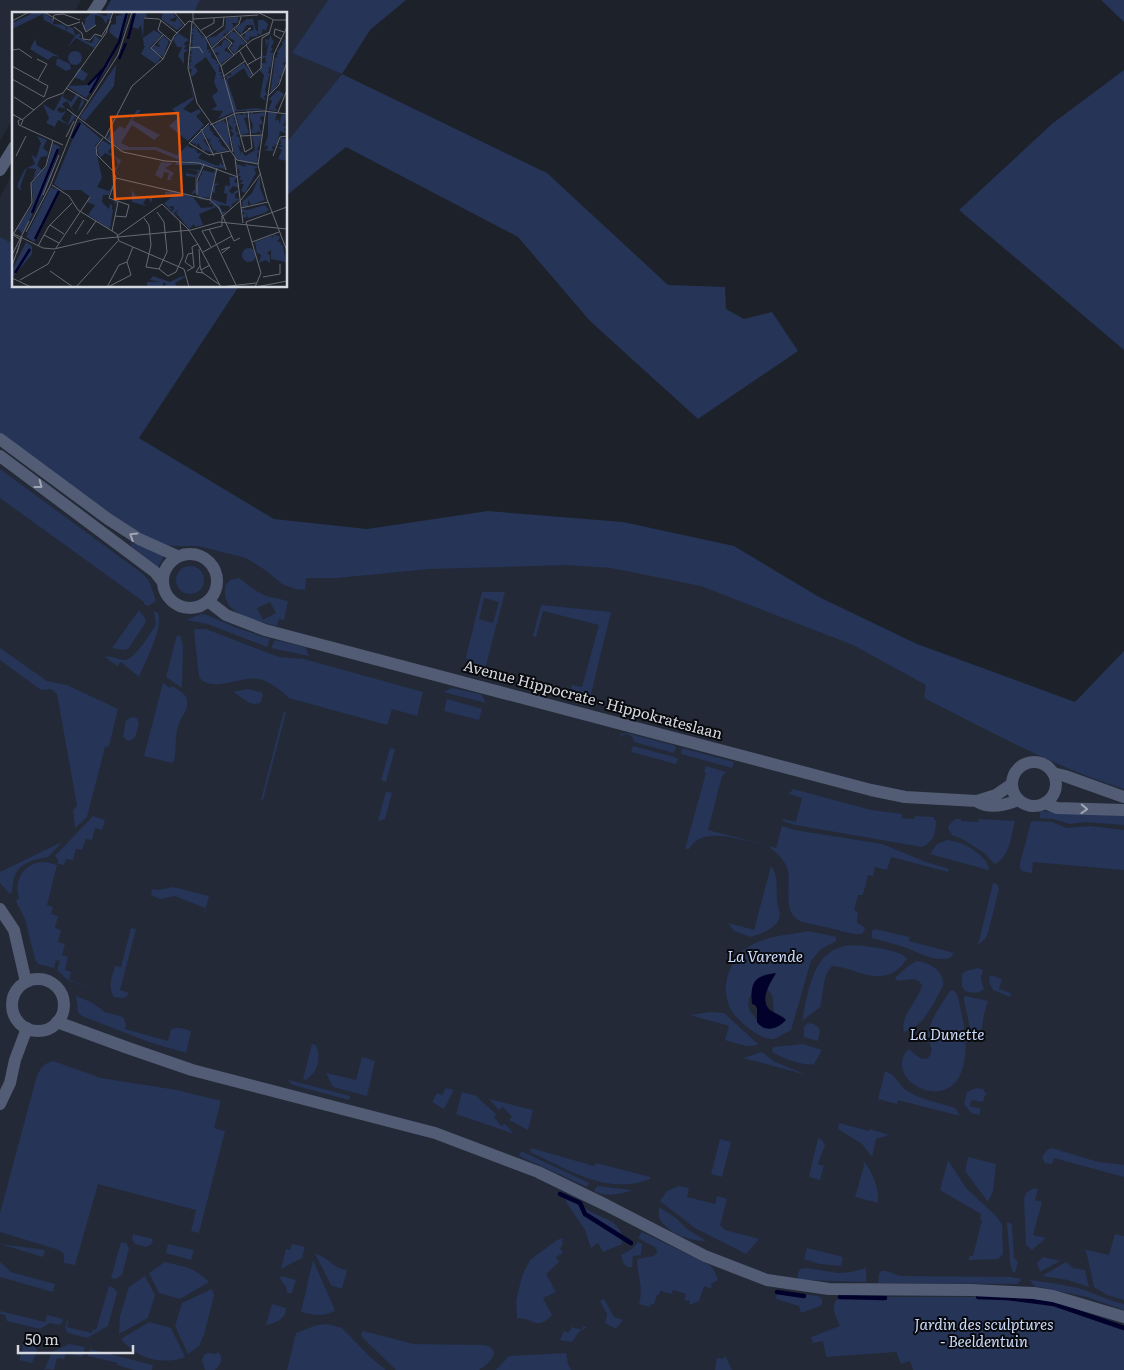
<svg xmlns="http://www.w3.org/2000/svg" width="1124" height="1370" viewBox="0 0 1124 1370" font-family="Literata,serif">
<rect width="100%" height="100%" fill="#1d2129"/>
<g fill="#232937">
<polygon points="0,0 81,0 73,14 14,14 14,117 0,141"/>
<polygon points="200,0 328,0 293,53 342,74 286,143 286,14 193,14"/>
<polygon points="14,170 14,244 0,237 0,197"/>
<polygon points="0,401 212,522 602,543 1124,740 1124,1370 0,1370"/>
</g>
<g fill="#253457" fill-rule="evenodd">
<polygon points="111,0 200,0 193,14 103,14"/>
<polygon points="328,0 406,0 370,30 342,74 547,173 668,285 725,287 726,309 744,319 772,312 798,351 698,419 590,321 518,237 346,147 286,196 286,143 342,74 292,53"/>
<polygon points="1101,0 1124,0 1124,22"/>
<polygon points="1124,70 1124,350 959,210 1053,123"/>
<path d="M0,237L14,244V286H239L139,438L274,519L367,529L488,511L623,522L734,546L819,597L917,644L1075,702L1124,651V789C1054,767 990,731 924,698L926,685L853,645L701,586L611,568L567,565L429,569L337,578H306L305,590L295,589L282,584L265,570L246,558L198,546H173L163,545L135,531L0,434Z"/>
<polygon points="0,469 143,574 149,581 156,601 148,606 144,604 144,602 0,498"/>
<polygon points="130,542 164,556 158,567 132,547"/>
<circle cx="190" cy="580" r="14"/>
<path d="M239,578L253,589L266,596L288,601L284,620L279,619L277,626C260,621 226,616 225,594C224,588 226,584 230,580ZM270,602L276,613L263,620L257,608Z"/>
<path d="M482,592H505L485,669L471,665L466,657ZM484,598L499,602L493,623L479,619Z"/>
<polygon points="541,605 611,612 588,706 569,701 572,692 570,692 572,685 582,687 599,625 543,611 536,637 533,636"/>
<polygon points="139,610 145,618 146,622 128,649 123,650 112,648"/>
<path d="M154,611L158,613C164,627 145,662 139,677L121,662L117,666L105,657C112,655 118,660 125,660C134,660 151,633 156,624Z"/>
<polygon points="201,614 207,615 237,628 270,639 267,647 208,624 186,620"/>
<path d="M201,629H206L279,657L304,659L423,692L417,716L392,709L387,725L289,698C282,691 269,681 259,679C242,675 211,694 199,677L194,631L195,629Z"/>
<polygon points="177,635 181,637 183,646 182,688 166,677"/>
<polygon points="275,640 305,647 309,656 271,648"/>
<polygon points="0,648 47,681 67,685 118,709 109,746 105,747 87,817 75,828 73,810 77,806 57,694 51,689 41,690 0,660"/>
<path d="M163,683L170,688L172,686C177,689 185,693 187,699C189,709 183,714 180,721C174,733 177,748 174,761L172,763L144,756Z"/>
<polygon points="452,688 480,694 483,697 486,703 443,692"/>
<path d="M247,689L261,692L263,695L260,703C249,707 243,697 233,692Z"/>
<polygon points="447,699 482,709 479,720 444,711"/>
<polygon points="284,711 286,712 263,800 261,800"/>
<polygon points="132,717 137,718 139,723 135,738 128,741 123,737 126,720"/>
<polygon points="627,733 676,746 674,753 634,742 633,738 628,734 623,735 619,738 621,734"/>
<polygon points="633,746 678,758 676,764 631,752"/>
<polygon points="390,748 395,749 386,782 381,780"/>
<polygon points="682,748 734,762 732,768 681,754"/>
<path d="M706,766L726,772L722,776L708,830L766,845C743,841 702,824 689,849H685L706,773L704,772Z"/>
<path d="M793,789L871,810L902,814V818L914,819L915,816L933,817L936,821C936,833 934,842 922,847L795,825L783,821V819L796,822L802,798L789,794Z"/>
<polygon points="386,791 392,793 385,819 378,821"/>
<polygon points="1040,811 1124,815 1124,825 1086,822 1070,824 1053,819 1040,818"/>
<polygon points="93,816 105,820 102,830 95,828 92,840 86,839 82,850 76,849 73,860 66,859 64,865 58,864 58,860 55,856"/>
<path d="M955,819H961V821L978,822L979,819L1015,821C1011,836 1010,857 995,864L984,853L964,840L952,835L949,830L948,826Z"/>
<polygon points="1034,821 1052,822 1067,828 1089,826 1124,830 1124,870 1033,862 1032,873 1022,871 1020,868 1020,863 1031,822"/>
<path d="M782,826L795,830L882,844L926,862L949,869L948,872L891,857L887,870L875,867L873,876L868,875L863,895H858L854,910L858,912L857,923L864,927L865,929L862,934C851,935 836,929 825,927C817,925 809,924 802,922C779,912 794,882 786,865C782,857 774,851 768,846L776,848Z"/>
<path d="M947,840C961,840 987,855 989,869L988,870L930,854L937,844Z"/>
<path d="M62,842L48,857C32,860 16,863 13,883C12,888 14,890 10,894L0,883V872Z"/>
<path d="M46,862L57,865L47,905L53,907L51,914L58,916L55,928L61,930L58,942L65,944L62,955L68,957L65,970L71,972L69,980L96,988L69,981L57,970L60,961L56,960L54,968L38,964L35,959L25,919L16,901L19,898C13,880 25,861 46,862Z"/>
<path d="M771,866C779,877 776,889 777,901C778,908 782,914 778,921C774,929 760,934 751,937L734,931L728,923L754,930Z"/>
<polygon points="993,883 997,884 999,889 988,933 985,939 978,945"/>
<polygon points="173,887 209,896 203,919 205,908 175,896 160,899 151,895 152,889 158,890"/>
<path d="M131,928L136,929L120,990L129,993C125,1000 121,998 114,997C107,986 112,977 115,966L121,967Z"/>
<path d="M875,929L910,937L909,941L954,953L950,958C935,962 921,954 907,948C896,944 883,941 872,938V931Z"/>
<path d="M809,931L836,937V941L821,949L811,961L791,1030L774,1039C762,1039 755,1033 746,1026C739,1020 731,1013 728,1003C722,984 729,963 744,950C761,936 788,935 809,931ZM776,973L770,982L767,989L772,995L774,1012L784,1017L785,1021L777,1027L757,1022C756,1015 750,1014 749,1008C746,997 758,983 764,975Z"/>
<path d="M853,945C867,946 897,949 907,958C904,964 900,968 894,972C873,984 854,967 832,966C822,976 824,994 820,1007L802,1021C809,990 812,947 853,945Z"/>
<path d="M917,961C930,963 945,971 943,986C934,1002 924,1027 904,1032C899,1017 919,1000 922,985C914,973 906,983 896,980L895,978L908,966Z"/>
<path d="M978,968L983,970L981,979L984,989C979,994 972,993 965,991L962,986V974L966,971Z"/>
<polygon points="990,975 1002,979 999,989 1011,993 1010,997 993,990 989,982"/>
<path d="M953,990L957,994C963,1019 972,1052 959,1077C941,1111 883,1078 908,1049L920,1058L927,1059C937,1049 927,1044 928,1033C931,1017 942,1004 950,991Z"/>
<path d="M76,996L91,1002L105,1012L123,1017L126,1024L125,1029L168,1041L171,1030C178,1026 184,1029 191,1031L186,1053L149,1042L82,1016L78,1012Z"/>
<polygon points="966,996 988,1001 984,1014 981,1034 976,1039 972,1037 964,1001 964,997"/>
<path d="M710,1012L724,1013L758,1044C749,1049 736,1043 725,1040L729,1026L690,1015Z"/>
<polygon points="807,1023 814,1024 820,1029 818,1041 804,1037 804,1027"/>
<path d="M312,1044L316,1045C321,1059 319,1070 306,1080L303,1079Z"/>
<path d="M803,1044L822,1050L814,1064C805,1067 780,1057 772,1052L773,1047Z"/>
<polygon points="762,1052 775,1062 807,1075 743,1058"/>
<polygon points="362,1057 375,1061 367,1096 333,1087 326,1073 356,1080"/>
<path d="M53,1061L101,1078L177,1090L221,1101L214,1128L225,1131L199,1233L191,1231L196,1210L98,1184L75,1265L64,1263V1254L59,1250L0,1232V1213L36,1079C39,1070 43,1063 53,1061Z"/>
<path d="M885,1071C898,1076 898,1086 909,1092C922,1100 940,1103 955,1108L960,1116L898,1100L897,1104L878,1099Z"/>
<polygon points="289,1080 350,1096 349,1100 293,1085 289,1082"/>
<polygon points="446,1088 454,1090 444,1109 432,1102 437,1093 442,1095"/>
<polygon points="976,1088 983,1089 987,1095 985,1095 983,1102 971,1100 970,1106 981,1109 979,1115 971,1113 964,1104 967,1092"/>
<polygon points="462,1092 476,1096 496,1114 494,1117 501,1126 505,1124 514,1134 456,1114"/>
<polygon points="489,1099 533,1110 528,1130 509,1120 512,1117 503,1107 499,1110"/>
<polygon points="839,1123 869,1131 870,1129 889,1135 876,1139 872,1157 862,1144 838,1129"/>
<polygon points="818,1138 822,1140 825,1145 818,1164 824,1166 820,1180 809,1177"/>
<polygon points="720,1139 731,1142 722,1177 711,1174"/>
<path d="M531,1148L594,1166L596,1163L650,1177V1179C607,1196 568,1169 530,1152Z"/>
<polygon points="1052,1148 1098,1162 1124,1165 1124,1177 1054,1158 1052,1164 1045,1163 1042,1157 1047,1150"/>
<polygon points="521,1151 589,1183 587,1187 519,1156"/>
<polygon points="968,1157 996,1164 993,1191 988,1202 965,1171"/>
<polygon points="948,1160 966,1188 996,1216 1002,1224 1003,1254 998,1259 968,1260 970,1256 973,1256 982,1220 980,1219 981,1214 940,1190"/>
<path d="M863,1161C872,1170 880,1190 878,1203L855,1197L864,1166Z"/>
<path d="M597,1186L632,1190C620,1195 605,1197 594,1191Z"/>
<polygon points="679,1186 689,1188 687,1197 715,1204 717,1196 727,1199 720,1225 725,1230 759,1239 746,1254 695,1228 660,1201 667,1191"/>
<polygon points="1035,1188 1038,1189 1035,1200 1042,1202 1033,1235 1046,1238 1032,1250 1026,1245 1024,1198 1027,1192"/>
<path d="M568,1195C576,1197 578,1201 583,1206C592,1216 612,1217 619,1229C622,1233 623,1239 622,1244L603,1252L598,1243L591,1248L585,1230L566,1202V1198Z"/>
<path d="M659,1207L676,1218L687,1229L706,1241C690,1241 668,1234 659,1218Z"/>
<polygon points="1007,1222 1012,1224 1014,1258 1018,1262 1015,1273 1012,1271 1010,1261"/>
<path d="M642,1232L710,1265L715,1272L718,1280L711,1284L712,1289L704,1286L699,1301L689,1305L690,1301L684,1300L686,1294L673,1290L671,1294L660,1291L659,1295H657L654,1304H651L650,1307L639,1304C644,1286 637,1277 637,1259L654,1256L657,1252L656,1248L638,1238Z"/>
<polygon points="133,1234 153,1239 152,1244 146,1247 135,1244 132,1239"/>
<polygon points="1115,1234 1124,1236 1124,1300 1107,1295 1094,1287 1087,1255 1085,1250 1087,1250 1109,1255"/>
<path d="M563,1238L562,1246L560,1248L563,1253L556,1257L559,1262L546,1274L556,1292L543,1298L552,1315C538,1331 533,1318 517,1318L516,1301L522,1276L530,1260L557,1240Z"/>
<polygon points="121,1242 126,1243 129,1248 122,1275 116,1279 111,1278"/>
<polygon points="638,1242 642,1244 641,1255 633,1256 632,1267 627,1267 623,1263 621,1255 632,1249"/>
<polygon points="0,1244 45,1250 43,1257"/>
<polygon points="168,1244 194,1250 191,1260 166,1253"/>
<polygon points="292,1244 305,1247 302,1258 281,1269 286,1249 290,1250"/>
<polygon points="807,1248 843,1257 841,1266 820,1264 804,1259"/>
<path d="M315,1254C328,1256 333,1269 347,1270L342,1289L331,1285Z"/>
<polygon points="1043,1257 1060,1261 1040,1272 1037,1263"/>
<path d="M313,1260L334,1308L335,1311C324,1317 312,1315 301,1312Z"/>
<polygon points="0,1262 11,1272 55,1284 53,1292 0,1277"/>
<path d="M165,1262C185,1267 194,1267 209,1282L180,1299L159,1293L149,1273Z"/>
<polygon points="1066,1262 1073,1268 1085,1270 1089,1287 1068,1280 1042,1276"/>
<polygon points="806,1268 838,1273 852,1272 866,1268 866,1282 802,1280 798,1278 798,1273 800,1269"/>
<polygon points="881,1271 886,1271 901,1276 1011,1277 1022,1279 1017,1284 878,1283 879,1274"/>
<polygon points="145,1276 155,1295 148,1318 119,1334 120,1316 129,1287"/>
<polygon points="281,1276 296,1280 292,1293 287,1293 286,1287 280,1279"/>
<path d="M1030,1280C1050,1283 1071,1285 1090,1292C1102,1297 1111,1301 1124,1304V1310L1087,1297L1034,1286Z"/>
<polygon points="109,1286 114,1288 117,1293 108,1326 87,1338 68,1333 65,1328 67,1320 68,1321 67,1327 92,1333 93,1329 96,1330"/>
<polygon points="212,1289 214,1295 204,1335 199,1346 188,1354 175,1326 182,1303"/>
<polygon points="777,1291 818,1296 822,1299 822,1303 820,1306 801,1313 799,1306 776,1299"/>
<path d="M885,1297H977L1032,1303L1052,1305L1124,1330V1370H913L910,1361L901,1364L896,1352L826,1357L823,1341L813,1343L811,1337L840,1326C836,1316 830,1308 837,1299Z"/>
<polygon points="604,1299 614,1317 623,1320 616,1329 605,1323 607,1314 600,1301"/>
<path d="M272,1304L286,1308C286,1319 276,1323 266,1325Z"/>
<polygon points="0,1311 45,1322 47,1315 63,1319 62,1323 59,1325 50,1323 40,1329 7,1321 5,1315 0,1314"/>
<path d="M149,1322L171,1328L185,1357C162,1366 136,1358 121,1339Z"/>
<polygon points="327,1324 342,1328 370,1357 386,1370 287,1370 296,1333 317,1325"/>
<polygon points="583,1326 587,1327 579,1332 572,1342 560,1340 564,1331 568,1333 572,1327 582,1330"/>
<path d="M363,1331L414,1344L484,1345C504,1349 489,1364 479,1370H396L363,1338L361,1334Z"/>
<polygon points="21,1344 35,1347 37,1351 32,1363 19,1360 23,1346"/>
<polygon points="69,1344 85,1347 82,1357 66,1353 64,1359 57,1358 54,1370 47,1369 44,1370 52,1352"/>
<polygon points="90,1349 153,1365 152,1370 134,1370 117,1365 118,1363 88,1356"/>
<path d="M218,1352C225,1358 220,1365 215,1370H205L202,1360L204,1355L208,1353L215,1354Z"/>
<polygon points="566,1353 568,1364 571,1370 496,1370 509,1356"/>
<polygon points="725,1355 732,1370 715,1370 717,1358 723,1359"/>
</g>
<path fill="#01012c" d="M776,973C772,981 760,996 768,1008C772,1013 781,1015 786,1020C778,1029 765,1033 757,1022V1008L755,1005L752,1004C750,982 754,976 776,973Z"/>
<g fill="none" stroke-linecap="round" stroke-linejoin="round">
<g stroke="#01012c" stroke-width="4.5">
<polyline points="560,1194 580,1203 585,1214 631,1243"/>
<polyline points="777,1292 804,1296"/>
<polyline points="840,1297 885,1298"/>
<polyline points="978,1297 1008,1298 1054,1304 1124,1328"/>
</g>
<g stroke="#525c74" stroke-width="12">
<polyline points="92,14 101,0"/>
<polyline points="0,170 14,147"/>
<polyline points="0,909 14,930 26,982"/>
<circle cx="38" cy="1005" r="26"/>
<polyline points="57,1022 128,1048 192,1070 435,1133 538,1172 606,1205 705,1256 767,1280 829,1289 971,1290 1034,1293 1053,1296 1124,1317"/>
<polyline points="0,1104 10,1083 15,1060 27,1028"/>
</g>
<g stroke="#525c74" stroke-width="12">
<polyline points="0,439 108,519 139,539 177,556"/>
<polyline points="0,456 155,572 162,581"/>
<circle cx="190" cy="581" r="27"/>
<polyline points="208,601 226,615 265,630 871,790 905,797 977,801 996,795 1012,784"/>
<circle cx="1034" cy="784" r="22"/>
<polyline points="1053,773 1065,776 1124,797"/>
<path d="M978,802C990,809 1006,805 1018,800"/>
<polyline points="1045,803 1057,808 1124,810"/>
</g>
</g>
<defs><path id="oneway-chevron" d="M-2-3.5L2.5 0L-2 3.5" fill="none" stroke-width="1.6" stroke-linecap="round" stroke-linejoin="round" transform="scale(1.25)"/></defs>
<g stroke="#a1a6b4">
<use href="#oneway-chevron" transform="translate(39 485) rotate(37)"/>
<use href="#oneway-chevron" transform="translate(133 536) rotate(-148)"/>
<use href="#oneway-chevron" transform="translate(1084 809) rotate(2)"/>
</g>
<g text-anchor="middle" stroke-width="4" stroke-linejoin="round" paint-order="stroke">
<g font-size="15" fill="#d6d8df" stroke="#090a0e">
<text transform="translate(593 700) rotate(15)" y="5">Avenue Hippocrate - Hippokrateslaan</text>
</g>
<g font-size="15" font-style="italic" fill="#ccdbfc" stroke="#090a0e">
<text x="765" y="962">La Varende</text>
<text x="947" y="1040">La Dunette</text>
<text x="984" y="1330">Jardin des sculptures<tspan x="984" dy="17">- Beeldentuin</tspan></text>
</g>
</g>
<g transform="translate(12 12)">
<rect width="275" height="275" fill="#1d2129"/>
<path d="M23,0H31L42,8L41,12L54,13L51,15L55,14L53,19L32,8L31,2L0,17V11ZM80,0L94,4L97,0L100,3L99,8L96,7L94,12L90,5L83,3V14L74,19L71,16L74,8L71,9ZM103,0H117L112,19L96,55L74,86L56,75L67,56L76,62L72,69L62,65L57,74L75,73L95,51L107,28L97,20L99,13L104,12V4L110,3ZM123,0H133L135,4L132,6L131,26L142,18L150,23L138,35L149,46L144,52L129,42L133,34H132L129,13L126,17L120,15ZM151,0L161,1L164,5L157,8L163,10L165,5L171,13L165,18L149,7ZM226,5V11H220L222,15L217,20L214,19L216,21L211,22L212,24L200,35L196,26L204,24L213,17L214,6ZM235,7H241L244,19H246V8H252L256,12L254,19L251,17L249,23L245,21L246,24L237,25V29L235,27L236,30L230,24V23L233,25V20L242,18L241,13H235L229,22L223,16ZM183,13L187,21L189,20L188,23H191L189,26L192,24L195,28L192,30L195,29V38H198L196,41L199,40V45L206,50L204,52L207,51V60H210L208,63L212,64L209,66L215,68L214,64L220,63L218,61L232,51L240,63L237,66L232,56L215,68L225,98L244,96L253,98L224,99L206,107L211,99L199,98L205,94L200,84L206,79L202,70L204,61L194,45L182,54L186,59L181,64H178L180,57H177V53L180,54L177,52L180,48L177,47L180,45L177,43L180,41L177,37H181L178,36L181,32L178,29L182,30L178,28L182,27L179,25L182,24L179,21L182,19H179ZM56,15L61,16L63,23L69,21L67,25L76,30L80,31L83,23L88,28L82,36L64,26L55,36L63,24L54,19ZM222,18L234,32L228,33L223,42L217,35L222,34L219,33L223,29L215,25L220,19L223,21ZM166,21L177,28L172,31L173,34L176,32L172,37L176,38L172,41V52L166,44L170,35H165L161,27ZM258,23L262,30L259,35L261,37L258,40L261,41L259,55H256L259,57H256L258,58L255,61H258L253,78L255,83L252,84L254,89L248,85L252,63L248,59L250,51H254L253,45L250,47L251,35V44H254L257,28L254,35L251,34H254L253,27L257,28ZM272,23L275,25V46L272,47H275L271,52L273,54L270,64H267L269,68L258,83L263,46H266L263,45H266L264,43L267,42L265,40L271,32L269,29L273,30L270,27L274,28ZM151,24L157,29L151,45L140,38L141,33L148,35L146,31ZM23,27L25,33L48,45L41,44L36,48L18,37ZM212,27L219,31L212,38L221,43L209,52L204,43L208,42L204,40L203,42L200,38L205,34L207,36L205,33L209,34ZM56 46a7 7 0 1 1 14 0a7 7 0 1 1-14 0ZM45,46L58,52L59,57L54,59L44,53ZM175,52L182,87L171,97L179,101L187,97L189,100L184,104L192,113L176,129L157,114L168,104L160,97L181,85ZM104,53L102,74L73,109L68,105ZM266,78L272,82L263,95L265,99L256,98L260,89L257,87ZM52,80L51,85L59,90L65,81L71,86L72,91L65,101L70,87L67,84L59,96L62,98L61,99L55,89L50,92L54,97L47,95L45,98L49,101L54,99L49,107L56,112L60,102L55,99L64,104L57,113L46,108L38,125L43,115L34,111L37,106L31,92L42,99ZM125,98H129L120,108L148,123L142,128L120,113L109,131L117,135H144L165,143L177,132L176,135L184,137L183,140L185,138V141H190L186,146L206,154L210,149L209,153L212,152L213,157L203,155L204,158L200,177L203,171L207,172L203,174V182L200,178L198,186L191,185L190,186L197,189L187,187L184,175V181L179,182L183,177V170L176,169L183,170V165L174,164V161L184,163L186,159L170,157L188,158L189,153H163L164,150L191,152L184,168V175L191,158L202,161L203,156L193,154L191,157L192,153L200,154L167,148L143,138H110L95,127L99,119L102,120L108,114L113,117ZM240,99L241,102L253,100L252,104L248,105L251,112L247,113L250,122L246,119L245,121H239L241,113L237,104ZM232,100L236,105L232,106L237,121L229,123L224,102L231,103ZM256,100L265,101L263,109L266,107L268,112L269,102L270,105V102L275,104L271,114H274L272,118L275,120V122L268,119L265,133L262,132L264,135L260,134L261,139H257L251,138L256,137L255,133L252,135L256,124ZM222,103H223V105L221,106L224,109L221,110L225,111L223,117L226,118H223L227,122L224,124L227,125L229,136L226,132L229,143V138L233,144L243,138L240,123L250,124L245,138L248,140L245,141L246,152L230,150L223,145L219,125L222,122L218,118L221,117L216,111L217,105ZM211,107L216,115L218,138L206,122L208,120L206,121L204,120L207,118L204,119L200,114L210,108L211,111ZM68,109L89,127L83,134L90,166L85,175L97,179L101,172L97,183H91L90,190L97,197L98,192L100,193V198H101V197L102,192L103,190L99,188L105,189V191L102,192L98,217L76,203L83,193L75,190L78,185L69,178H50L42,172ZM197,112L198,119L201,118L199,120L203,121L200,122L208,127L206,130L209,129L207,132L210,130L209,133L216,138L203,141L205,138L202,139L197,130L199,127L196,128L190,118ZM189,119L193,127L191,128L202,142L194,138L192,140L186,131L184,135V132L178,130ZM25,124L35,128L31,136L36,140L35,146L34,151L35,144L29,145L25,153L30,158L21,167L24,157L15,156L8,175L10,179L6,176V171L13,157L23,152L19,142L24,146L29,131ZM268,126L275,127V149L266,147L270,138L265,135H271L267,132H269ZM90,128L109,139V145V140L100,134L96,140L109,148L104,159L108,164L100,157L106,154L104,146L93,141L88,146L85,136ZM41,131L48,135L32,181L36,172L25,197L23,200L31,182L10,222L7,217L3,219L21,192L20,171L35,154ZM224,148L225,152L234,155L233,152L247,155L242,157L244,161L233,181L229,179L232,172H228L231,168H227L229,164H226L228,159H225L228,157H225ZM149,150L162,151L153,156L162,161L158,167L161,168H155L157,161L152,160L150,167L143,163ZM217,161L218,165H225L222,170L226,171L227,176L221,174L217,179L220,182L225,178L227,180L223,182V186L228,187L220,192L219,198L217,194L207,193L211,200L215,199L211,203L199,188L200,183V187L214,192L215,182L212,181L213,173L218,174ZM248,163V176L253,188L239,193L236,188V194L231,195L230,190L240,181ZM39,175L48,179L22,230L14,225L17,221L14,224ZM120,178L124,184L141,185L139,191L136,185L131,191L134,194L120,190ZM161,179L181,185L189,196L201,195V192H197L198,189L204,195L187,202L191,213L183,215L182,212L177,217L164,201L167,197L162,201L165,205L159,200L162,197L161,194L156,195L161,197L158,198L152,191L160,185L153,183V180ZM253,193L257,198L253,201L236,206L234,200L235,206L230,205L233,200H230V197L235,198ZM266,221L268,226L265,229L270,231L268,233H271L274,250L259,247V238L255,241L258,243V251L253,248L247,251L249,243L245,241L243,230L259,224L261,226V223H262L267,224ZM14,230L20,234V242L1,265L0,258ZM230 243a7 7 0 1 1 14 0a7 7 0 1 1-14 0ZM141,264L158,270L168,265L175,264L163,271L165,275H152L154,271H151V275H135V270H148L138,268Z" fill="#253457"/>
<path fill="none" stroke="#01012c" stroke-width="2.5" d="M116,27L123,0M107,47L114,31M76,73L94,54M78,81L107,30L115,0M60,126L68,111M20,201L46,137M23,227L47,179M3,261L18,237"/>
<path fill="none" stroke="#676a72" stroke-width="1" d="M32,0L56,14L68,10M162,0L173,13M245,0L262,8H275M132,6L147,7L165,21M181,7L246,3M41,8L42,3L51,2L68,8M149,8L146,18L159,29M0,9L17,0M70,10L74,20L84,13M180,10L176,56L185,91L225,148L246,152M181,10L193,24L209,54L233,140M62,15L70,21L71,27L78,28L83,22L89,24M275,15L262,42L246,153L255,187L275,239M222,17L235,31M189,18L202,11V6M151,23L139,36L151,47M228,24L239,16L236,17M89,25L99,9M213,25L220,31L216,36L222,43M194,26L211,14L212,5M250,26L257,22L261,8M269,27L262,23L263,17L272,20M234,33L244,48M177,36L187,35L191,41M199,37L227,12L229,5M0,38L7,37L20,46M227,38L241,63M25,47L35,52L26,68M235,53L249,45M0,54L36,74L32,85M209,54L240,28L258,20M212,64L233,49M238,66L249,56L250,26M0,67L32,85M54,76L76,89M256,84L267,73L275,50M2,85L22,98M55,97L111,140L153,149L187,151L226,165M266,100L275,78M0,102L11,108L9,113M214,105L221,140M9,107L6,109L7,113L51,133M10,108L35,87L51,81L94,21L101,0M197,111L177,131L197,143L218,139M198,113L224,101L252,99L275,102M189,117L202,144M228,124L251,123M54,125L62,109M91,126L84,135L85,143L102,160L104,166L198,188M93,126L120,74L151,47L162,24L177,9L181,10V0M233,140L240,136L236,99M209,142L214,158M4,144L14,124M261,144L268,125L275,124M223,146L231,211M40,173L57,184L66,198L105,222L107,229M31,183L47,143M185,183V168L192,152M197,187L207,196L222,229L228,226M198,188L205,156M229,196L256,190M145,200L152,210L155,240L147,257M103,204L114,205L117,193L97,186L104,166M211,204L229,188L249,161M132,206L137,213L139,233L134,255L147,257L156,264L164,260L171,244L168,209M38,213L52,222M197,217L224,273M100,219L106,190M14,220L38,174L65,107L106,43L120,0M0,221L31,236L42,237L85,227L179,218L207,210L275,217M2,221L20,191L19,171L34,154L41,128M0,222L9,228L0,254M63,222L72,208M75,222L84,209M32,223L47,231M105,224L150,192L176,217L187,234M107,229L172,257L177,275M240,230L267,220M26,234L37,214L60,191M199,235L190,219L210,214V204M44,236L78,185M187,237L188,254M189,238L187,234L209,275M209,238L218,235L210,241M191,240L220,224M5,241L10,224M0,243L17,209M181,256L173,250L176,242L181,241M189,258L188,254L184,260L191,261L189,258L198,253M38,259L61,275M175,259L182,255L180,235L186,232M191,261L208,273M249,261L234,210L275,195M251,265L268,262V252M0,266L19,275M8,268L36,252L43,239M64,275L106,229M95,275L107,253L115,250L121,235M96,275L119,263L115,250M209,275L244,271M243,275L249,261M244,275L275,269"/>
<path fill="#e8590c" fill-opacity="0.15" stroke="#e8590c" stroke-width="2.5" d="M166,101L170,183L103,187L99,105Z"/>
<rect width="275" height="275" fill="none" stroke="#d6d8df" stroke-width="2.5"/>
</g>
<path d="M18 1345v8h115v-8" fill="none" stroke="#d6d8df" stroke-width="2.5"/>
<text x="25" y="1345" font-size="15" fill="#d6d8df" stroke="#090a0e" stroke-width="4" paint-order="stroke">50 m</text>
</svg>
